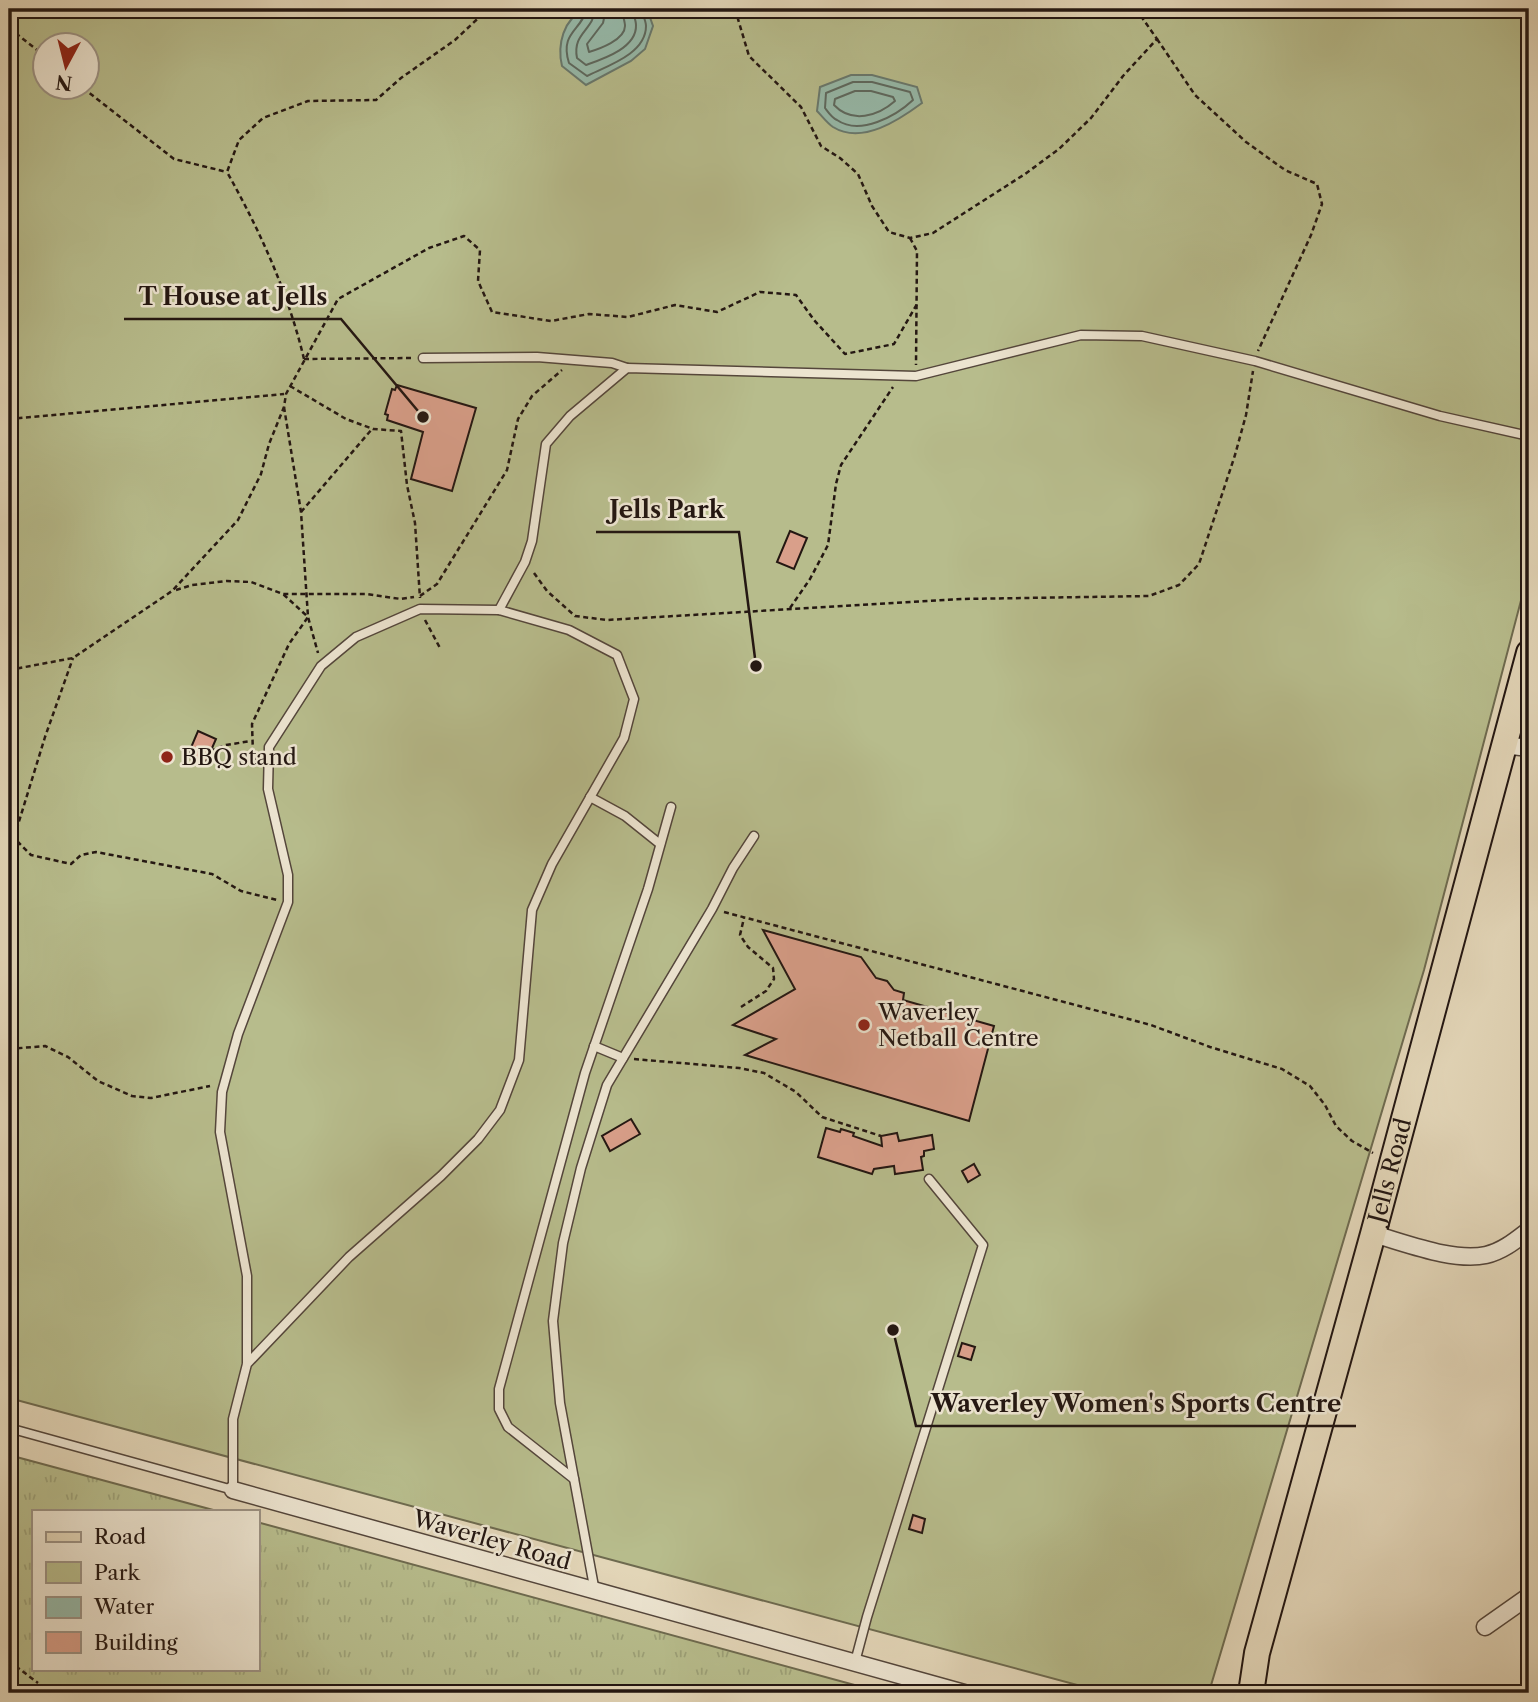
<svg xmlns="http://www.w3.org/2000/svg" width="1538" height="1702" viewBox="0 0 1538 1702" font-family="'Libre Caslon Text',serif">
<defs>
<pattern id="grass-tufts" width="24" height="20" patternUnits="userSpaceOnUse" patternTransform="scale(1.75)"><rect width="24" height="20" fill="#b7bc8c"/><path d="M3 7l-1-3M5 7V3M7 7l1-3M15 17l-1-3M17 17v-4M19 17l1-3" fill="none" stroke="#9da178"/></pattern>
</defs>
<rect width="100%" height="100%" fill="#e2d5b7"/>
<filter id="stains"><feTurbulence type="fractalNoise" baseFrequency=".00286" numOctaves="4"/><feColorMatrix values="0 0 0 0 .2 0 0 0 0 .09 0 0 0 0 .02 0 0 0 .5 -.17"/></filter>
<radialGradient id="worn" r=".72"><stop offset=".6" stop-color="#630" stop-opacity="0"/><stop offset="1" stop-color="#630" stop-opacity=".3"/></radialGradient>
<polygon fill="url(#grass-tufts)" stroke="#6e6a4f" stroke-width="2" points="9,1455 217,1511 33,1511 33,1669 257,1669 257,1522 884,1693 9,1693"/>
<path fill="#b7bc8c" stroke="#6e6a4f" stroke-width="2" fill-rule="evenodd" d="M9,9H1529V570L1424,970L1209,1692L1107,1693L9,1398ZM46,46H88V88H46Z"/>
<g fill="#96b9a9" stroke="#68786d" stroke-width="2">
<path d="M585,9H647L653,26L645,49L631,61L586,85L562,66C557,45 563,19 585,9Z"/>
<path d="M851,75H872L917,87L922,103C899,120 862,145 833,127C827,123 822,116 817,111L820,87Z"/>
</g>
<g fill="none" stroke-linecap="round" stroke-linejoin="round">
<g stroke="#5d685e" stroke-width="2">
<path d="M586,9C583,30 559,32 569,63L587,76C607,66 646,54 646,26C646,20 642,14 641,9"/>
<path d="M595,9C594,30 572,33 577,58L586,65C603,59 637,48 636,25C636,20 633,14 632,9"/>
<path d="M606,9L603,23L587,44L589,52C599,49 625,40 625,26C625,21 622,14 622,9"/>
<path d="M853,82H872L910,92L913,100C896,116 860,136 837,120C832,118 828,112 825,108L826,93Z"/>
<path d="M855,91H871L893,97L895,101C878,116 852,124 834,105L835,99Z"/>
</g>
</g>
<g fill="#d99f8a" stroke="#241712" stroke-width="2">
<polygon points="397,385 476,408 452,491 411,479 423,432 387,420 388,415 385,414 392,389 395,390"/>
<polygon points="790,531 807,538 794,569 777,562"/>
<polygon points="198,731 216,739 205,764 187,757"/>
<polygon points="763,930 861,957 876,978 887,981 894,990 904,993 903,1000 994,1026 969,1121 745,1055 776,1039 733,1025 795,989"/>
<polygon points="631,1119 640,1134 610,1151 602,1136"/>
<polygon points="826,1128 840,1132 841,1129 854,1133 853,1136 882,1146 881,1136 897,1133 899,1141 932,1135 934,1149 924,1151 924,1156 921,1157 923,1170 895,1174 894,1166 874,1169 872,1174 818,1157"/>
<polygon points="974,1164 980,1175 968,1182 962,1171"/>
<polygon points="962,1343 975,1347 971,1360 958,1356"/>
<polygon points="913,1515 925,1519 922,1533 909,1529"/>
</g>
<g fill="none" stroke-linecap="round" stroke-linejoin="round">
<g stroke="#54463b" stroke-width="11">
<g id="service">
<polyline points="423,358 537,357 612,363 627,368"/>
<polyline points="499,610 525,562 532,541 546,444 570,416 627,368 916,376 1081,335 1142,336 1255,361 1440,416 1529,436"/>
<polyline points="590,797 625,816 660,844"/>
<polyline points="594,1046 623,1058"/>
<polyline points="9,1428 233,1490 233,1419 247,1364 247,1276 220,1132 222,1092 238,1034 288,902 288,875 268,789 269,747 321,666 356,637 420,609 499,610 569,630 617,655 634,699 624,738 552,864 532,910 519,1060 500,1110 478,1139 441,1176 349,1257 247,1364"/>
<polyline points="574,1479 508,1427 499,1409 499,1389 585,1073 648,889 671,807"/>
<polyline points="595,1592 560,1403 553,1321 563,1243 581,1168 607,1085 712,909 733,868 754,836"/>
<polyline points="855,1662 867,1617 983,1245 929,1179"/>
</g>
</g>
<g stroke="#54463b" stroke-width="19">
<g id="minor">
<polyline points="1503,745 1529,748"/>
<path d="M1373,1234C1406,1243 1453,1262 1486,1255C1503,1251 1516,1240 1529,1230"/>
<polyline points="233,1490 964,1693"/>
<polyline points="1485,1627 1529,1596"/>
</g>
</g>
<g stroke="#241712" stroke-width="28">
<g id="primary">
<path id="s1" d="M1251,1693L1257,1653L1373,1234L1529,653"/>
</g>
</g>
<g stroke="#241712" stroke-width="2.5" stroke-dasharray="5 3.5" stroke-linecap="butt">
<polyline points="735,9 749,56 801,107 821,146 840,158 858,174 872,206 889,232 910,238 933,233 1025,174 1059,149 1091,118 1123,76 1157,39 1136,9"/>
<polyline points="9,28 46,57"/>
<polyline points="1157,39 1195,95 1246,142 1285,170 1317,184 1322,204 1311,235 1258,351"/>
<polyline points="83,88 174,159 227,172"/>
<polyline points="910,238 917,251 916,365"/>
<path d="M304,359C288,292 260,231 227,172L239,140L263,118L308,101L376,100L401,78L455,40L488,9"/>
<polyline points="304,359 412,358"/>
<polyline points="290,386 346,419 373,429 401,431 407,485 415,523 420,598"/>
<polyline points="284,407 301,512 308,617 318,653"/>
<polyline points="9,419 284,394"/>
<polyline points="301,512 372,429"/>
<polyline points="534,573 547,591 575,616 607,620 962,599 1149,596 1179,585 1199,564 1235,455 1246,415 1253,371"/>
<polyline points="176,590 192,585 227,581 251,582 283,594 367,594 401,599 414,597"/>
<polyline points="420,596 437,584 507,470 518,419 532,396 562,370"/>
<polyline points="790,608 810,579 828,545 836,484 841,465 893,387"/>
<polyline points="425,620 440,648"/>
<polyline points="9,670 73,658 172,591 238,520 261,474 269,444 284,407 286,394 338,299 429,248 464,236 480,250 478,281 492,312 551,321 589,314 628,317 675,305 717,312 760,292 796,295 814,320 845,354 894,344 917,304"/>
<polyline points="210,751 226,745 251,741"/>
<polyline points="256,761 253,754 252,724 289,644 308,617 283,594"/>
<polyline points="9,839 18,842 31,855 71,864 81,855 96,852 212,874 241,891 277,900"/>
<polyline points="9,854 45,737 73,658"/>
<polyline points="724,912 1151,1025 1210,1047 1282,1069 1310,1086 1325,1105 1336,1126 1352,1141 1373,1153"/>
<polyline points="741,1007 766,991 774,979 773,968 748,947 740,935 744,918"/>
<polyline points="9,1022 16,1047"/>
<polyline points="9,1049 45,1046 68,1057 98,1081 132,1096 151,1098 210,1086"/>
<polyline points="634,1059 739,1068 764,1073 796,1092 822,1117 881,1136"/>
<polyline points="9,1661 38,1683"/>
</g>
<use href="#service" stroke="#ece4d0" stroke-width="8"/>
<use href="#minor" stroke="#ece4d0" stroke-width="16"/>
<use href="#primary" stroke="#e2d5b7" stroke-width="24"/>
</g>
<g fill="#8f2418" stroke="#ece4d0" stroke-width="2.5">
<circle cx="167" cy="757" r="7"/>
<circle cx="864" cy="1025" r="7"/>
</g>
<g text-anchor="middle" stroke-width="5" stroke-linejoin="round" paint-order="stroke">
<g font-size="23" fill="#241712" stroke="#ece4d0" text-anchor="start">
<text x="181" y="765">BBQ stand</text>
<text x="878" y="1020">Waverley<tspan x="878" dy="26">Netball Centre</tspan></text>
</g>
<g font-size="23" fill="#241712" stroke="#ece4d0">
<text dy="8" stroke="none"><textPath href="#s1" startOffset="541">Jells Road</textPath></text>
<text transform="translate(492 1540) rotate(16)" y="8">Waverley Road</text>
</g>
</g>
<path fill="none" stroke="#241712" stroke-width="2.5" d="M423 417L341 319H124M756 666L739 532H596M893 1330L916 1426H1356"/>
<g fill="#241712" stroke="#ece4d0" stroke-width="2.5">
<circle cx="423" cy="417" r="7"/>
<circle cx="756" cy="666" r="7"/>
<circle cx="893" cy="1330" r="7"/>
</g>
<g font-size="24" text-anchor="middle" font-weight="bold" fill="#241712" stroke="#ece4d0" stroke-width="5" stroke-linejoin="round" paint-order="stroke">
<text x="233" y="305">T House at Jells</text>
<text x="667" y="518">Jells Park</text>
<text x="1136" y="1412">Waverley Women's Sports Centre</text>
</g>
<rect width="1538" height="1702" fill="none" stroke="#e2d5b7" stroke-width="35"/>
<rect x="10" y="10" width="1517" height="1681" fill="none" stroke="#241712" stroke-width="3.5"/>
<rect x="18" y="18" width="1503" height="1667" fill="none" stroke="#241712" stroke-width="2"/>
<rect x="32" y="1510" width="228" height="161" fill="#ece4d0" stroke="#9c9284" stroke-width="2"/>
<rect x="46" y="1532" width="35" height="10" fill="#e2d5b7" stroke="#9c9284" stroke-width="2"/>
<text x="94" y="1544" font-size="21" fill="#241712">Road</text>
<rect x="46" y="1562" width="35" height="21" fill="#b7bc8c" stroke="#9c9284" stroke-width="2"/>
<text x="94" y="1580" font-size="21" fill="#241712">Park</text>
<rect x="46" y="1597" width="35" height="21" fill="#96b9a9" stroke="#9c9284" stroke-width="2"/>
<text x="94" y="1614" font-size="21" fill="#241712">Water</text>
<rect x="46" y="1632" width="35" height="21" fill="#d99f8a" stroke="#9c9284" stroke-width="2"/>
<text x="94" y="1650" font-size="21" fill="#241712">Building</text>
<g transform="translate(66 66) rotate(187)"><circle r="33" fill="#ece4d0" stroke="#9c9284" stroke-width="2"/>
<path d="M0-5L12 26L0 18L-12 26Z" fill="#8f2418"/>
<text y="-10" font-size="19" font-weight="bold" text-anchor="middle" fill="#241712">N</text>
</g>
<rect width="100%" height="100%" filter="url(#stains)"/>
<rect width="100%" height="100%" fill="url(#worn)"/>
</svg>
